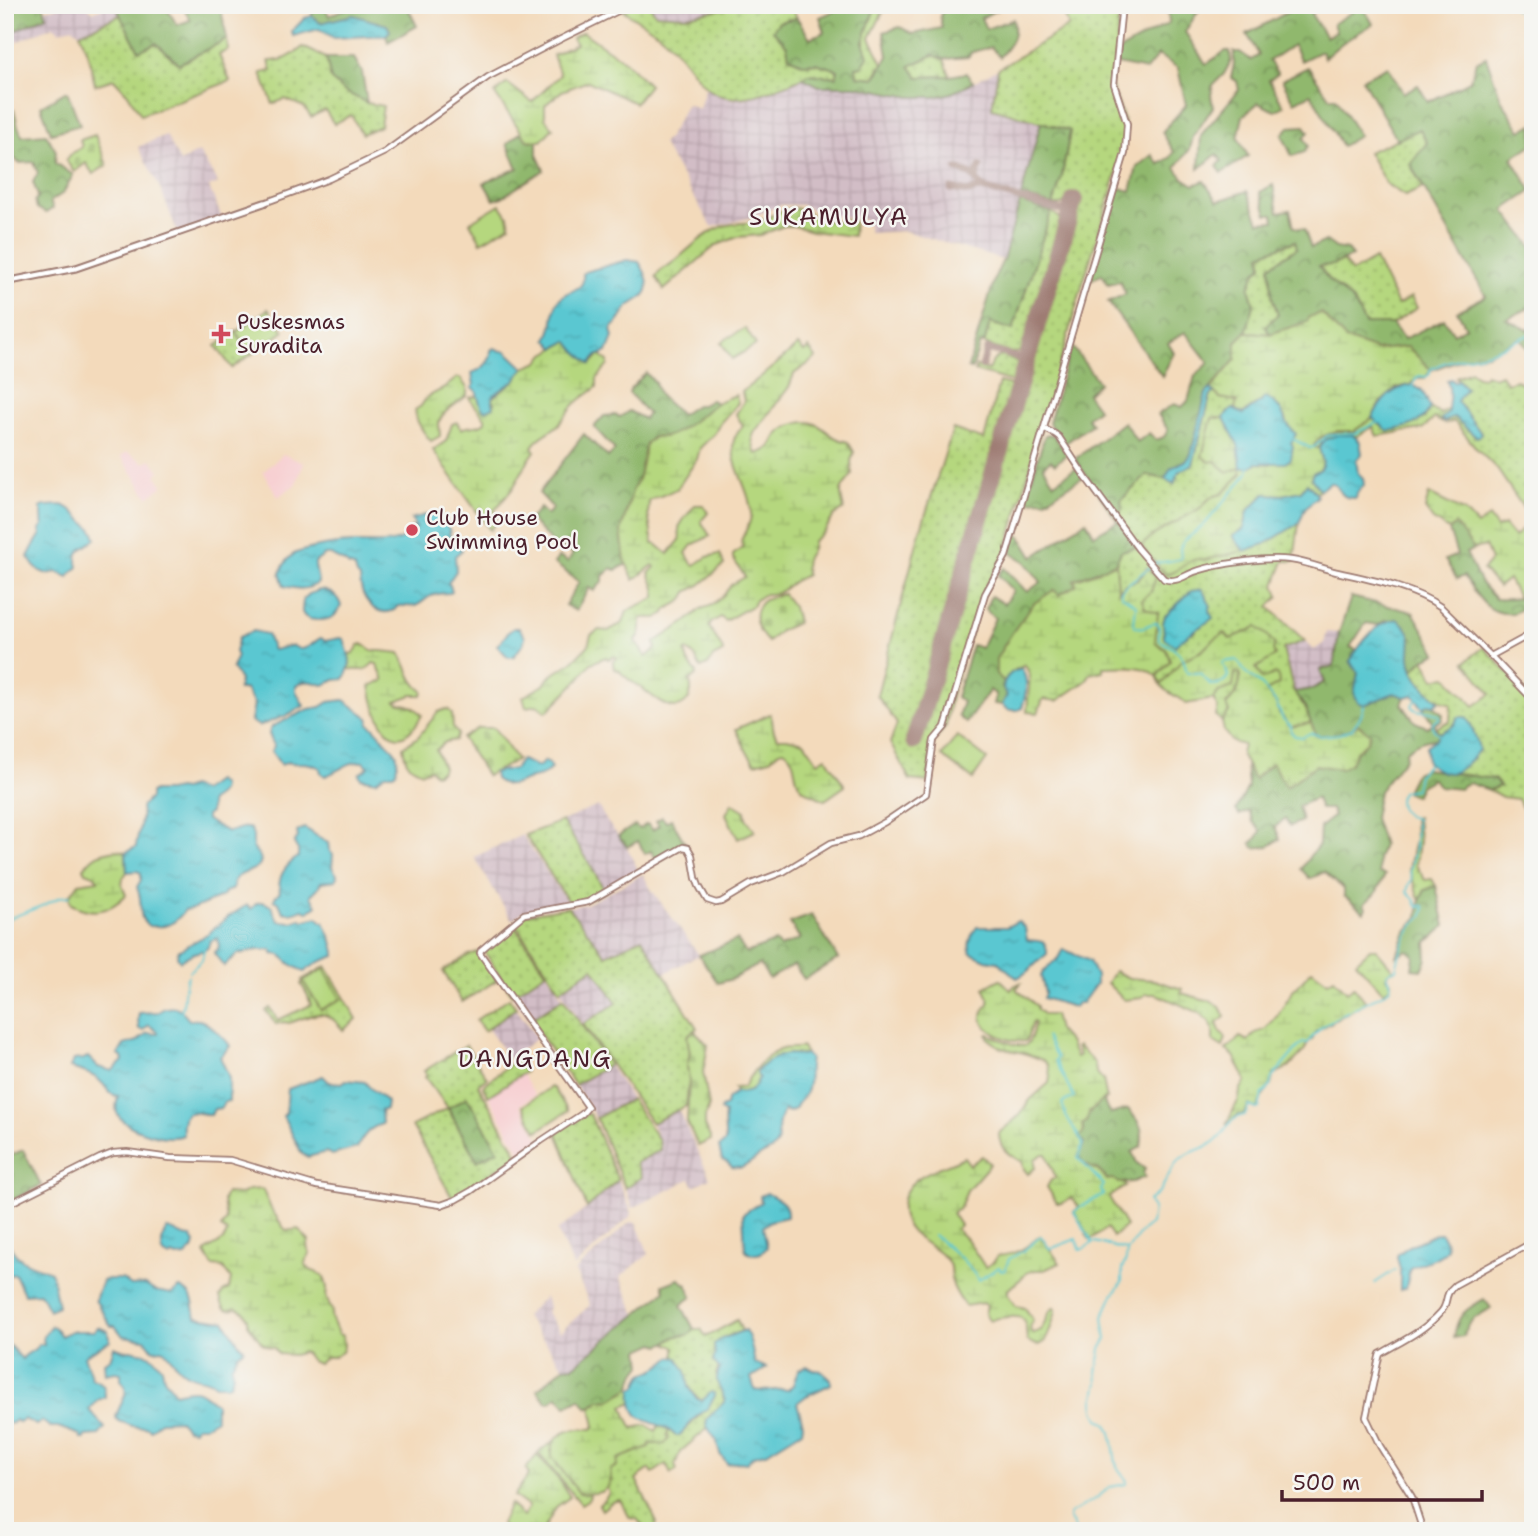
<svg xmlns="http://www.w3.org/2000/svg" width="1538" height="1536" viewBox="0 0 1538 1536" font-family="'Shantell Sans',sans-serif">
<defs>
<pattern id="industrial-grid" width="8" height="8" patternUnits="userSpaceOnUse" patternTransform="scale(1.75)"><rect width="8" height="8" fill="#d2bdc6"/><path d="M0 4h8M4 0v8" fill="none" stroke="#b6a2aa"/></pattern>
<pattern id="green-dots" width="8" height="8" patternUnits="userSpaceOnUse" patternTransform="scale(1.75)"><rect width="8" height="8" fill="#b5d77e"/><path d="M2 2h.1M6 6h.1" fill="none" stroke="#9db86d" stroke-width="1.8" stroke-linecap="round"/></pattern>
<pattern id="forest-crowns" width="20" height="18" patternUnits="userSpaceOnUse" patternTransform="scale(1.75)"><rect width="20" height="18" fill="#90b86d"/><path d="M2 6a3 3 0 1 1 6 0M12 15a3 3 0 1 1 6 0" fill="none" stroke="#78955a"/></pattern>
<pattern id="wetland-marsh" width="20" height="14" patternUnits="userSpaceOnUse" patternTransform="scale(1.75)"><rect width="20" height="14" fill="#b5d77e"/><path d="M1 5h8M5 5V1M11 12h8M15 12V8" fill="none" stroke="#9db86d"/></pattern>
<pattern id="cemetery-stones" width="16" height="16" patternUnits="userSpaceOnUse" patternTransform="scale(1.75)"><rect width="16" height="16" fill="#b5d77e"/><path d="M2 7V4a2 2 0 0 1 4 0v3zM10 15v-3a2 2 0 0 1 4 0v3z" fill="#9db86d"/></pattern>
<pattern id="water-ripples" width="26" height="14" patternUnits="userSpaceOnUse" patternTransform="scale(1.75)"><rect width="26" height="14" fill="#5ac7d1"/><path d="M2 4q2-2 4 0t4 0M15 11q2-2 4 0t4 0" fill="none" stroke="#50aab4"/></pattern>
</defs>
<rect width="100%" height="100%" fill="#f6f6f2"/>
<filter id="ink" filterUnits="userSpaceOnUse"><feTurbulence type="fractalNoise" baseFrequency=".0143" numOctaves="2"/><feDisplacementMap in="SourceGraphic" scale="14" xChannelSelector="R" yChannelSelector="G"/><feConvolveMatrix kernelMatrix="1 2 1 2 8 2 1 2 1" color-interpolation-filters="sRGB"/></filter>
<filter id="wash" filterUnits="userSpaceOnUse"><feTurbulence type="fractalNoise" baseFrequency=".00686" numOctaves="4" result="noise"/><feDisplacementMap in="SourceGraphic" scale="28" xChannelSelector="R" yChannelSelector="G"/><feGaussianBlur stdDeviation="1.57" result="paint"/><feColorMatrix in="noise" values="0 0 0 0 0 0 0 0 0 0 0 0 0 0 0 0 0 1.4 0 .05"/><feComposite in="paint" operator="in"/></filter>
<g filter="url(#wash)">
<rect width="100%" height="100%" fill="#f3dabb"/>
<g fill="#f7cfd1">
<polygon points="127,452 145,463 151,459 160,471 156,475 163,486 148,497 121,456"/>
<polygon points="283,454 304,463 296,484 278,497 263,472"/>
<polygon points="522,1074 535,1095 520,1105 540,1140 521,1153 488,1096"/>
</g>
<g fill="url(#industrial-grid)">
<polygon points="66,5 86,5 93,12 108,5 115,5 120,15 80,33 72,27 60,31 53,26 5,47 5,31 9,33 47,16 45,10"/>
<polygon points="649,5 733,5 731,7 686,16 655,14"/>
<polygon points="998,69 992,108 1041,122 1003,260 905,231 870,233 867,220 818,213 802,205 781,205 749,218 712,227 662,144 668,138 687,104 699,109 705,88 718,95 731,99 748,98 803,78 819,86 856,86 911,97 935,97 952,93"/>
<polygon points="166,135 180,162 199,152 218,183 209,187 222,218 178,233 160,188 138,147"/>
<polygon points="1327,632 1339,633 1334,666 1325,682 1312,689 1294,692 1283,648 1305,641 1314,650 1324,643"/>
<polygon points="598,806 608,823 627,847 639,872 605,891 585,856 562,821"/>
<polygon points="522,835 567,902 566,904 523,912 512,920 474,857"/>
<polygon points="643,874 651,889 699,955 663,974 642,938 606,955 568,907 587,904"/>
<polygon points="593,967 617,1003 583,1024 560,990"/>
<polygon points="546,972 563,998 530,1020 512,995"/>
<polygon points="516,1008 537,1038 509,1059 488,1029"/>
<polygon points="609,1065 631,1099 596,1118 575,1085"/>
<polygon points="678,1109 710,1178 694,1186 690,1179 633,1208 625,1188 642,1177 636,1163 660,1150 659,1140 652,1123"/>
<polygon points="618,1180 632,1213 631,1216 574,1267 557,1231 587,1208"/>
<polygon points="630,1222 636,1222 649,1254 620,1277 636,1315 574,1366 564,1367 525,1316 545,1297 549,1308 546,1311 560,1332 590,1305 575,1271"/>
</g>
<g fill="url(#green-dots)" stroke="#807b54" stroke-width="2" fill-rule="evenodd">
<path d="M633,5H649L656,14L686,16L731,7L733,5H802L793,9L797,18L780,22L774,30L803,64L816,63L838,70L836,77L808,74C800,81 774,89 763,93C700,112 702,71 664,38C652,27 636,20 623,10Z"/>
<path d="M880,5H892L883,12L870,38L883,63L874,78L856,76V67L862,66C863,48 865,17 880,5Z"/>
<polygon points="1059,5 1095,5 1096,9 1104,5 1120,5 1115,64 1110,82 1124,120 1125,131 1122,156 1083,283 1005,555 985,587 951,695 946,726 933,743 928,782 910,780 890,743 897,724 877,695 919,535 953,429 984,440 999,382 1015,386 935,661 930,663 926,677 929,678 916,724 911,726 908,739 921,743 925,730 922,726 936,680 940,680 943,667 941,662 1066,238 1071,232 1081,202 1067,198 1066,202 1061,205 1053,205 1062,176 1070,131 992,108 998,69 1069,26"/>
<polygon points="120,15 139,50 156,43 179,64 227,39 228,50 219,55 230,81 141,115 128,94 114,79 95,85 88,54 80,33"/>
<path d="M303,47L326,58L331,80L367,103L383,106L380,126L362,134L351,115L334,124L325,110L311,117L304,107L285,99L273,104L261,73L272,71L269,61C282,62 294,55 303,47Z"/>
<polygon points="933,55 944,59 950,76 918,77 910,66"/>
<polygon points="1420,129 1427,143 1410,164 1423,188 1405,196 1386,184 1368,152"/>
<path d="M1051,211L1060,218C1061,224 1059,230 1060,236L1026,349C1014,358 998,348 984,344L990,323L1013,329Z"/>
<polygon points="1296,241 1298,248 1272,296 1278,315 1266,326 1270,334 1246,332 1254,305 1249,288 1255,273 1262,266 1261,253"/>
<polygon points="1375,259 1398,305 1411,297 1417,308 1392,324 1365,324 1353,301 1328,279 1319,265 1333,265 1343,261 1352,272"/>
<polygon points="236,332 252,354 232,368 216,346"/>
<path d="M1003,356L1019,363L1020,369L1016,383L975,371L976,366L988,370C992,362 994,357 1003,356Z"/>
<path d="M1471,371L1477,376L1483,377L1485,374L1494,377L1501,374L1506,383L1516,380L1522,383L1533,376V453L1528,455L1533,462V515L1526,512L1497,469L1477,449L1454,421C1446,425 1442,424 1435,418L1422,429L1377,436L1373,427L1355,437L1353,435L1324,440L1319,448L1316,449L1314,445L1321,437L1337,431H1354L1372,418L1388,431L1425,418L1430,408L1441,414L1448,409V413L1441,419L1444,422L1454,417L1475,436L1481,433L1457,401L1465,388L1456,377Z"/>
<path d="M1214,392L1220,398L1237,401L1235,409L1227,413L1224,418H1212L1215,461L1228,471L1241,468L1242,473L1222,494L1211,497L1199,509L1154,535L1183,563L1198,558L1204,560L1265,544L1299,523L1294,561H1284L1275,585L1279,596L1269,607L1305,641L1283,649L1294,692L1305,707L1311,723L1291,727L1279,713L1277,705L1266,691L1274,674L1262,679L1256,667L1225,633L1212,641L1202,651L1182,661L1161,685L1157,676L1170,661L1166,650L1155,642L1145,608L1141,600L1155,578L1147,568L1138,580L1125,584L1118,593L1116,563L1121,551L1136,547L1114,516L1120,501L1147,475L1165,479L1174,484L1179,472L1193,464L1210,397ZM1191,592L1196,631L1186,635L1163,623L1165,616Z"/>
<path d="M1484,647L1533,700V722L1524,729L1530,741L1529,748L1533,756V810L1525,813L1518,799L1502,797L1489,790L1500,786L1494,779L1450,774C1463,768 1470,760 1479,750C1478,740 1472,732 1470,723L1454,725L1440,733L1435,728L1450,721L1451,704C1431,699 1423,687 1413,671L1424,659L1434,679L1447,677L1474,706L1491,694L1465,662Z"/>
<path d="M1235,672L1240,673C1240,689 1238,693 1226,704L1229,711L1222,722L1216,716L1218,708L1213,699Z"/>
<polygon points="1417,817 1419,841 1416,865 1425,880 1432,879 1436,886 1425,890 1420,901 1409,869 1415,838 1414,818"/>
<polygon points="562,821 585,856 605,891 587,900 569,903 525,835"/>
<polygon points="568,907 606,955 642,938 697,1028 687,1036 690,1053 687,1065 689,1080 686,1106 652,1123 583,1024 617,1003 593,968 560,990 515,923 527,914"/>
<polygon points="511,927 516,929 546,972 512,995 485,952 486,948"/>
<polygon points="478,952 497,980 462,1002 443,971 469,955"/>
<path d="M326,966L357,1019L343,1030C324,1005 314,1015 289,1023L284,1022L276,1024L266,1011L270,1008L278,1020L311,1005L307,994L301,984L303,982L302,980Z"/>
<polygon points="509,998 516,1008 484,1031 476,1020"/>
<polygon points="563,998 609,1065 575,1085 530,1020"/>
<path d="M466,1045L487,1078L478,1085L518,1155L453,1199L412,1126L448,1108L425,1077L427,1075L424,1071ZM467,1097L497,1150L477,1161L448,1109Z"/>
<path d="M802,1047L806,1054L801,1055L788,1054L759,1078L754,1089L746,1093L736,1092L734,1088L744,1087C751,1072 764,1057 779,1050C787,1047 795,1049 802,1047Z"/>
<polygon points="517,1058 525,1072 488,1096 483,1087 484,1085"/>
<polygon points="631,1099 659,1140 660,1150 636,1163 642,1177 625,1188 596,1118"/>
<polygon points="586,1114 590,1114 618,1180 587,1208 557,1133"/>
<path d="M737,1320L742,1331L726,1337L714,1345L715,1355L713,1361L719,1367L716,1374L725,1402L707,1419L706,1425L708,1428L680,1452L675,1465L677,1470L671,1474L666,1464L653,1473L650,1469L636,1479L657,1523L654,1531H643L644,1528L637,1519L630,1518L620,1500L612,1502L602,1510L599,1505L606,1498L609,1493L607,1488L611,1481L610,1470C614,1466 616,1461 620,1457C635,1446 658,1446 669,1430L676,1436C687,1431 696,1417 707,1409L704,1399L702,1401C688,1392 684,1373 678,1358L675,1357V1347L667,1343L678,1335C686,1336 689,1336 694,1329H701L706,1337Z"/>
<polygon points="555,1440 551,1451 579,1492 590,1494 589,1499 581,1504 538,1453"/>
</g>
<g fill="url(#forest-crowns)" stroke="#6d6c4c" stroke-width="2">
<polygon points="5,5 43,5 47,16 8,34 5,31"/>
<polygon points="115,5 166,7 177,25 191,20 181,5 220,5 227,39 179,64 156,43 139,51"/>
<polygon points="312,5 324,5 329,16 354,5 414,5 409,10 417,26 388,42 386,35 390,31 387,25 353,15 320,23 312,16"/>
<path d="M848,5H880L874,10L863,42L868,56L862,66L856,67L857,76L875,78L888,56L884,32L900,27L913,34L942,28L940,16L946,5H996L998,9L981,18L986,29L1013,19C1017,37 1011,43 1000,57L991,47L972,52L968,57L944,59L933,55L910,66L918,77L950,76L966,73L973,82L952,93L935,97H911L856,86H819L803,78L808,74L836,77L838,70L816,63L803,64L789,57L787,46L773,30L779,22L797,18L810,38L825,32L820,17Z"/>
<polygon points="1149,5 1202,5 1185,32 1206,64 1226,51 1230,51 1231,61 1224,74 1213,85 1211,95 1213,107 1193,137 1190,149 1176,167 1183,178 1194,185 1204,181 1218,201 1247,191 1259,222 1274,221 1273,214 1267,214 1260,192 1273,185 1278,212 1290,210 1294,227 1304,229 1311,248 1326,241 1336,248 1347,250 1352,256 1333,265 1319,266 1328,279 1353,301 1365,324 1392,324 1404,339 1444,319 1454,334 1466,327 1457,311 1486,296 1410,164 1427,143 1420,129 1397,140 1362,79 1388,66 1403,93 1418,85 1428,102 1470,81 1476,62 1486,57 1501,99 1521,131 1533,124 1533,144 1512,158 1532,191 1504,210 1533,248 1533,306 1506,319 1528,330 1533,327 1533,340 1527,348 1520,338 1487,354 1467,357 1431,370 1408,347 1376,350 1345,339 1321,313 1308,322 1270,334 1265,326 1278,315 1272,296 1270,266 1297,248 1295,241 1261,254 1262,266 1255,273 1249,288 1254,305 1246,332 1236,342 1236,359 1206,394 1191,454 1187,460 1171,468 1165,479 1147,475 1121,500 1122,509 1114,516 1075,459 1124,422 1137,442 1149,433 1156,440 1164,437 1168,430 1158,414 1174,404 1182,407 1188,401 1195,376 1209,363 1185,332 1168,343 1174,353 1162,376 1108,302 1126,294 1120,281 1108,284 1102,274 1090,280 1116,187 1131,191 1137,167 1152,155 1159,164 1170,158 1174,152 1162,132 1186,105 1178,68 1158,55 1146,70 1117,64 1119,51 1169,23 1168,11 1154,13"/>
<polygon points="1301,5 1320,5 1321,7 1311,14 1326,37 1336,32 1333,24 1352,12 1349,5 1362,5 1373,24 1342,43 1324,58 1321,51 1301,61 1293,45 1269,61 1278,74 1269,80 1284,106 1275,111 1258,103 1243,116 1238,138 1248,156 1222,173 1217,166 1222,161 1217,154 1199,169 1201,135 1239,90 1237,81 1231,78 1234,64 1234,52 1240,52 1251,60 1259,55 1247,34"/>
<polygon points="326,58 354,58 362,72 367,103 345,92 331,80"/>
<polygon points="1308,67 1330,98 1336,98 1359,136 1342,146 1311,94 1294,102 1282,80"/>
<polygon points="67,91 80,125 51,133 41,106"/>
<polygon points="14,110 18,126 22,136 46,134 56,151 55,163 73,175 63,193 50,202 53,208 46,213 37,208 35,201 38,196 33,182 38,173 34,162 19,163 14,158 12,137 5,137 5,125 9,124 5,113"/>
<polygon points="1041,122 1070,131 1062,176 1053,205 1021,196"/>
<polygon points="1305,126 1309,132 1304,138 1308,146 1305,152 1292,156 1282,135 1289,127"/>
<polygon points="521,132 527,140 537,141 537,155 544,170 502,197 494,200 484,183 518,168 507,144"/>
<polygon points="1020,202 1051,212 1013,330 990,323 984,344 980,343 972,369 968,368 995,277 1003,260"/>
<polygon points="1071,345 1099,383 1087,394 1098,409 1087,418 1092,424 1064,444 1049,423"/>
<path d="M646,373L655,383L660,396L681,415L696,405H702L711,400L716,403C706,411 673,439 661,438C660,438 658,437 656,436L650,439L639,477L632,492L621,531L627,564L616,570L612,568L603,576V581L594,591L589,588L576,611L565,605L579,582L554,563L559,557L568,562L573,554L565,547L559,551L530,519L540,508L547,515L553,508L539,493L584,434L608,457L615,450L594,427L604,416L615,415L620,417L629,411L644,419L648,414L629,393L631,388Z"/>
<polygon points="1050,434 1054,436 1067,454 1055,464 1051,460 1043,466 1054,483 1076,468 1083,477 1046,500 1025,501 1045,435"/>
<polygon points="1086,521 1094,535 1118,521 1137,547 1121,551 1116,563 1074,580 1077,585 1058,595 1033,604 1012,633 996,659 996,674 1004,681 1003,689 1007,695 1002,705 994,704 996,695 990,690 966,723 958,716 963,702 956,697 972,645 981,648 995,618 985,609 991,596 1004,604 1013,591 998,575 1004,568 1027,592 1041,582 1025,562 1011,552 1015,534 1020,536 1033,557"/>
<path d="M1455,523L1474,549L1466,553L1480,582L1495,599C1510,599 1523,602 1533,587V602C1527,605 1519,612 1512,613C1487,616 1476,594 1464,576L1457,579L1445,560L1457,555L1449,530Z"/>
<path d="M1351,597L1413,612L1437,653L1424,659L1413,671L1409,656L1411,636L1386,620L1378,625L1366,623L1350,647L1357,650L1350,661L1358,673L1354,693L1364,705L1394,693L1405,697L1402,704L1415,722L1427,727L1433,723L1423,708L1429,704L1434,705L1443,714L1442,720L1434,724L1435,728L1440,733L1436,739C1423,740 1416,743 1406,751L1405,758L1379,791L1374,818L1383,845L1378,859L1379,873L1385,875L1376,893L1364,904L1366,908L1364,912L1344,896V889L1324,872L1310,879L1301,869L1312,853L1319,845L1320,827L1334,816L1331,809H1320L1316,798L1298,806L1302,821L1290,826L1285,819L1275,827L1280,839L1269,846L1254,848L1251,843L1257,838L1261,831L1253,822L1249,811L1239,815L1236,810L1248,787L1246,765L1254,779L1273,762L1286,787L1316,765L1341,769L1351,763L1356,752L1367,742L1354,728L1334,735L1316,736L1305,707L1294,692L1312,689L1325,682L1320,670L1334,666L1339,633Z"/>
<polygon points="1425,769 1494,779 1500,786 1489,790 1469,783 1463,785 1460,789 1440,787 1432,779 1420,786 1415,796 1410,794 1406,791 1415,773"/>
<polygon points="662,817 666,822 671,819 686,845 676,849 658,862 651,851 645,854 638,841 627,847 618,836 635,825 639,829 647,824 653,830 659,825 656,821"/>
<polygon points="1436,886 1445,926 1426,943 1427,959 1422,970 1412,969 1414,956 1407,950 1397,956 1406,931 1418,917 1420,901 1425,890"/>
<polygon points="812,915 838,959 804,979 794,965 769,979 760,964 732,979 718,983 699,955 737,940 746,953 775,942 780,947 800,939 790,923"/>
<polygon points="467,1097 498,1150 477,1161 448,1108"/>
<path d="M1104,1099L1105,1105L1111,1114L1128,1109C1140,1123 1144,1128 1141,1147L1132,1152L1137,1163L1145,1169L1143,1173L1145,1177L1133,1182L1119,1183L1113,1179L1108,1180L1097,1169L1088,1168L1079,1159V1154L1084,1142L1079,1137L1084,1130L1082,1125L1086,1122L1089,1113Z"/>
<polygon points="23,1150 41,1185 5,1204 5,1158"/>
<path d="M679,1279L687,1285L692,1297L681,1305L694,1329C687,1340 684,1333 675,1337C670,1340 666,1343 661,1345L655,1343L640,1350L642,1365L636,1373L630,1388L609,1401L600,1400L588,1408L580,1399L566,1406L558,1396L550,1402L546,1401L537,1390L564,1367L574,1366L665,1291L663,1285Z"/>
<path d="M1484,1299L1491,1308C1480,1315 1465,1321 1464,1336L1454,1338C1457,1314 1465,1310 1484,1299Z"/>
</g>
<g fill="url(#wetland-marsh)" stroke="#807b54" stroke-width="2">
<polygon points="583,32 626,62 649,85 635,103 588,81 562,91 545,105 545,118 553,128 541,141 527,140 495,94 507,83 532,102 560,75 553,55 576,44 572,38"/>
<path d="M792,208C808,209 806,213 818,218C828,223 844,219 854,220L853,236L812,231L794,226H784L760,235L738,237L717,245L708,252L664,290L656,277C660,268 669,267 676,260C690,248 706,232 724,226C736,222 750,224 762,220C772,216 780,210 792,208Z"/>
<path d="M1321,313L1345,339L1376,350L1408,347L1431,370L1425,378H1417L1410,385L1397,388L1380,403L1372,418L1354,431H1337L1321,437L1314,445L1316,448H1319L1323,462L1321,469L1313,473L1311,478L1320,490L1316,493L1307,483L1301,491L1283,495L1265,494L1248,511L1244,529L1233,536L1244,551L1204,560C1187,555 1180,573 1166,575L1141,546L1154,535L1199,509L1211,497L1222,494L1242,473L1240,468L1228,472L1215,461L1209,462L1202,456L1212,418H1224L1250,467L1257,463L1270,464L1291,443L1286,418L1262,401L1242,414L1235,409L1237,401L1220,398L1211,389L1236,359V342L1246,332L1270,334L1307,322L1309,317Z"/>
<path d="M568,341L591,364L601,353L603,358L608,361V365L597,379V387C590,393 581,398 575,404C568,411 564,419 557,426C548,434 538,436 532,447L535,451L528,461L513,488L494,511L497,515L496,522L490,530L433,450L446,441L452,424L457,422L461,429C471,424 477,429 485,422V418L469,398L478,396L479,401L494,403L492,398L515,380L524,368L539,362L545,354Z"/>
<path d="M798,345L804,352L809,348L816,358L794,374L789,387L754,433L752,439L755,452L756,454C762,452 768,451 771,446C773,444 775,438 777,436C784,427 802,419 813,423C826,427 830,439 848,442L854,452L851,461L852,475C839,492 839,488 844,509L833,517L825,531L813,541C813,553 809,551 806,560C804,565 806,570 806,575C801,578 795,580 790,584C778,593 782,594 765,594L754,601L753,605L725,621L721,617L711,623L709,627L722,648L723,652L713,657L708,665L701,668C694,659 699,657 687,650L685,652L688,662L697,673L696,676L689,680C692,687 692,694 687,701C674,718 652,695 640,687C631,681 625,678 619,670L614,669L613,662L617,658L615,656L608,659L606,657L591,663L577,681L548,711H545L537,705L526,707L523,697L544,685L549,677L573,661L588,646L591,635L599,630L608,631L623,623L627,611L655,598V588L649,573L655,567L653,565L634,580L625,561L621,531L632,492L639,477L646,443L656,436C674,443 704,410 720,401C725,398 731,397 736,395L738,403L720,423L715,433L700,448L697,459L677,489L651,500L649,502L648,515L653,544H656L668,554L680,540L679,527L684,519L695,505H703L708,513L701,521L710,536L692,545L686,553L692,564L695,565L707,557L720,554L724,565L700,585L687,592L682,601L667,609L665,613L657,618C652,618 645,617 641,619C641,628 642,635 635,641L646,657L656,649L655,642L686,622L701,609L712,605L724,595L731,585L745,577L733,558V555L743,547L741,541C744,533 750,525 751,516C752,490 728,463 734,440C735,435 740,430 743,426L736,414L744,401L742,392C761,376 780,362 798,345Z"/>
<path d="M457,378H460L467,388V395C459,404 440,411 439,424C439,428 440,432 440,436L431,441C424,433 415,421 415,410L421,406L427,397L443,389Z"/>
<polygon points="1429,494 1465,512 1477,525 1489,517 1497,528 1504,525 1514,537 1533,519 1533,587 1529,592 1519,599 1508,579 1498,587 1483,570 1491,560 1485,546 1474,549 1455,524 1449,530 1433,520 1425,509"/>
<path d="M1116,563L1118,592L1125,584L1138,580L1148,568L1156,578L1151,591L1142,600L1145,608L1158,613L1155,642L1166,650L1170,661L1157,676C1143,663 1121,667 1103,667V671L1090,674L1086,681L1057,701L1043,699L1038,713L1027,712L1030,675L1025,665L1013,671L1004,681L996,674V659L1012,633L1033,604L1054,590L1059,595L1076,585L1074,580L1096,572Z"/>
<path d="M1257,627L1267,635L1275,645L1273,650L1275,656L1256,668L1262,679L1274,674L1278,676L1279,684L1266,691L1277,705L1279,713L1291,727L1311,723L1316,736C1331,735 1347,735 1358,724L1370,734L1367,742L1356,751L1351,763L1341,769L1316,765L1286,787L1272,763L1254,779L1241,754L1243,745L1232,742L1224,731L1222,722L1229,712L1226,705C1238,693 1240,689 1240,673H1235L1233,687L1218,692L1213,699L1186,704C1178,696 1168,694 1161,685L1182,660L1202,651L1212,641L1224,633L1230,639Z"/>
<path d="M362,644L366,646L372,651H381L400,653C409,667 409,681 423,691L422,695H412L396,701L400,704C409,704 417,708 422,715C395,765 375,718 370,686L384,680L377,664L373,663C367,671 360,671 350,669L349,654L354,653L359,645Z"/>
<path d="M446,709L449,710L452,714L453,727L458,734L455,740L445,742L436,750L443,768L441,771L435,774L430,769L422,772C406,765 406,763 403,747L418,737L438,712Z"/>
<path d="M770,714C775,723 770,730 778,738H787L804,742L818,762L826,757L845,786L825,800C818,796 805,793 800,786C792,774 798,759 784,750L779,751L770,759L755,763L746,750L736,729Z"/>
<polygon points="732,803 745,811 746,818 755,831 738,839 726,814"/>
<path d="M116,850L126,852L127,872L123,878L122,885L126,895C108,913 93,915 71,904L69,895L71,894L79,883L98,880L94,875L86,872L84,868C94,854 99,853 116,850Z"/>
<polygon points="1370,949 1376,949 1394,970 1389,972 1387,977 1391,982 1389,988 1383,992 1356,962"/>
<path d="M1312,970L1328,982L1334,978L1347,992L1354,987L1366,1002L1315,1032L1313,1038L1307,1044L1304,1051L1289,1067L1273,1075C1271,1089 1271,1085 1264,1094C1260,1099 1260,1105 1256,1109L1249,1105L1244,1114L1238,1115L1226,1125L1239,1099L1240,1090L1246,1081L1234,1056L1226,1050L1240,1037L1248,1041L1255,1033L1265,1030L1278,1015L1293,990Z"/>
<polygon points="1114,971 1129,978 1154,980 1182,989 1181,993 1210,1001 1220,1007 1225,1017 1217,1023 1220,1031 1226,1038 1223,1047 1213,1041 1213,1030 1210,1022 1198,1012 1156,994 1146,994 1141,998 1124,1000 1107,983"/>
<path d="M1000,979L1011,990L1014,986L1022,982L1016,989C1019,993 1022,993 1025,996C1030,999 1032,1003 1037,1006V1009L1044,1015H1054L1058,1030L1069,1042L1076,1057L1079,1055L1076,1047L1078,1046L1092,1060L1095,1065L1096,1072L1103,1080L1107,1099H1104L1089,1113L1086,1122L1082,1125L1084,1132L1079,1137L1084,1144L1078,1156C1084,1166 1086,1165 1095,1169C1100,1171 1104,1177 1107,1180L1113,1179L1119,1183H1124L1126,1186L1109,1197L1126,1226L1113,1237L1107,1228L1090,1240L1086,1234V1231L1074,1212L1079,1207L1072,1198L1062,1203H1057L1047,1187L1051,1180L1056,1178L1046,1154H1043L1035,1159V1168L1028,1174L1024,1169L1022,1162C1009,1155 999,1149 999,1133L1020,1115L1030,1100L1049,1083L1050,1076L1048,1065L1043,1060L1024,1053L1001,1048L989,1039L987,1035L988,1034C995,1037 1020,1049 1026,1045C1032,1041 1033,1029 1035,1023L1033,1022L1026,1041C1008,1044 965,1025 989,1004V998L984,988Z"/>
<path d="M982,1156L990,1164L967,1190L960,1207L952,1213L960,1225L956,1229L968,1241L985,1267L994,1262L997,1256C1017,1254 1025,1249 1040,1236L1060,1263L1044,1270H1035L1026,1273C1022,1280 1014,1283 1008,1290V1295L1016,1306L1025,1308L1033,1320L1030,1328L1032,1334L1041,1330L1050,1311L1055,1307L1056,1312C1050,1325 1048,1357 1027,1340C1025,1322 1028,1315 1008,1317C1000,1318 997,1317 990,1321L985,1314L987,1305L983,1303L965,1306C960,1299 954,1291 952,1282C949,1272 953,1265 944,1257C935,1248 916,1239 910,1230C904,1223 901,1214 902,1205C905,1173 941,1169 964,1157L970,1165Z"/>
<path d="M261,1189L263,1190L271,1209L286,1231L298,1229L309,1241L307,1247L310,1254L306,1260L305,1264L310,1270L323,1275L325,1279L327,1288L326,1297L332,1311L331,1317L338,1334L343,1336L344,1346L342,1352L333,1357H326L318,1364L311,1361L305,1353L303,1352L294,1355L279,1354L274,1348L267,1346L261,1342L248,1324V1319L245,1313L236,1308C224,1313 223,1308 220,1297L223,1292L229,1289L231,1279L222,1267L213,1266L205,1253C212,1244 225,1245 227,1232L221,1228L226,1220L223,1200L226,1193L241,1194L249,1190Z"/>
<path d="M630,1388L632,1389V1402L623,1406L628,1419L633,1428L646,1425L656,1431L659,1425L669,1430L667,1434L669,1438L665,1444H650L649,1447L618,1459L617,1466L610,1470C613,1493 598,1495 579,1493L552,1457C549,1432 572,1428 592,1429L595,1426L591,1408L600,1400L609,1401Z"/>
<polygon points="537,1455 560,1481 570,1497 556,1507 543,1531 504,1531 501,1524 510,1504 523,1516 529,1507 514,1496 529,1474 526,1469"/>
</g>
<g fill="url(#cemetery-stones)" stroke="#807b54" stroke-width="2">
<polygon points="95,135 107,165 93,174 86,163 74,172 66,160 71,154 82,147 80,140"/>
<path d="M783,594L793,607L797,623L781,630L768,642C758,632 749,614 762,602C768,597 777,596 783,594Z"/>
<path d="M478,728H494L517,760C507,767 497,769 487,776L462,738Z"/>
<polygon points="694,1030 708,1045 703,1072 709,1106 705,1117 705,1125 711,1140 698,1146 687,1122 689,1080 687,1065 690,1053 687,1036"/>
</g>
<g fill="#b5d77e" stroke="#807b54" stroke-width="2">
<polygon points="500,204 508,216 510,225 481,242 470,222"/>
<polygon points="268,309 284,331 252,354 236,332"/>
<polygon points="745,328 756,345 732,359 721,342"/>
<polygon points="957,736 987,759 973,779 942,756"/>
<polygon points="324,969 341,999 321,1010 303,981"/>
<polygon points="551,1087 554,1089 568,1111 537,1131 523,1106"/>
</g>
<g fill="url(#water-ripples)" stroke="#52737e" stroke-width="2">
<polygon points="353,15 387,25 390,31 386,35 334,38 319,29 293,36 292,31 305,18 312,16 320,23"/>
<path d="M627,260L639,262C646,273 654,288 641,298C636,302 631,303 627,308C622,314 621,322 613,326L611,330L613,337L607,352C599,356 596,353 591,364L576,351L568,341L555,348L547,339C556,327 551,312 558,301C566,288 586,293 583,274L585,272Z"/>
<path d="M494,348L501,351H506L524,368L515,380L494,395L492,398L494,407L485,411L481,407L476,390L472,388L474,385L472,373C483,369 491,362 491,350Z"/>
<path d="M1451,379L1454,382L1458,380L1466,388L1457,401L1481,433L1478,437L1475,436L1454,417L1444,422L1441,419L1448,413C1448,400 1452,393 1447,381Z"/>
<path d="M1410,385C1423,387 1426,397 1430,408C1422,425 1405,428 1388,431L1372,418C1382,400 1390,390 1410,385Z"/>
<polygon points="1211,389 1214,392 1210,397 1193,464 1179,472 1174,484 1165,479 1171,468 1187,460 1191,454 1206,393"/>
<path d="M1265,397C1287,407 1281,422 1296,434L1291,443L1293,446L1291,459L1285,463H1257L1250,467L1241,468L1238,445L1224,418L1227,413L1233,409L1243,414L1261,402Z"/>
<path d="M1337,435H1353L1360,442L1362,454L1356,460L1358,473L1363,478L1364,485L1357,493L1356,498C1339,498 1343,492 1333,483H1329L1320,490L1311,478L1313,473L1321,469L1323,462L1319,448L1324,440Z"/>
<polygon points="1307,483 1316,493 1317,497 1305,508 1299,523 1265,544 1244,551 1233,536 1244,529 1248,511 1265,494 1283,495 1301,491"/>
<path d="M62,505C72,508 74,513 81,519C88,526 93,528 96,538C85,550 73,548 78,567L68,577L57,572L47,574L40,571L34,566L28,557L33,547L41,534L40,530L43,526C41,520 44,514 40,508L45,506Z"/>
<path d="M438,512L449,529L450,536L462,550L455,556L456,571L448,583L450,585L452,592L450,593C444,593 434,594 429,597C424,600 421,604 415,606C410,607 403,605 398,606C396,607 396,609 394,610C374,619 360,596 360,578L357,575L355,568L351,566H349C344,560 337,560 331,555H325L315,562C314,567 318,575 318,583C307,591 297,589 284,586L280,573C283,566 289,556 296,553C313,547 338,543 356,543C373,543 393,546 408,535L407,532L410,528L414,527L417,529L411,519Z"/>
<path d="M1202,589L1211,606L1209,611L1213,618C1200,628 1186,634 1175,646L1164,638L1163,623L1165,616L1191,591Z"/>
<path d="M320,590C331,591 338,596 341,606C338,611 338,612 334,616C327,621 305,623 302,612C302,611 303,601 303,600L309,594Z"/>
<path d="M1397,619C1422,637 1403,648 1413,671C1418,683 1429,692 1439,701L1434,705L1429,704L1423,708L1413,695L1405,697L1394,693L1364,705L1358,702L1354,693L1358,673L1350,661C1361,643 1375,622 1397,619Z"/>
<path d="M514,628H519L525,637L523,644L513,657H508L497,645C505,640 505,632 514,628Z"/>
<path d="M253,631L267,634L272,649L274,650C280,649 287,645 292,646C299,647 297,651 305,648C310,647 316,640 321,638L325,641L340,638L344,639C349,657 354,661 344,679L335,680L324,685C314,683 306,678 296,686V691L304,706L285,716L259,726L251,721L254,704L245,689L238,690L240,680L232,668L237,656L235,652L239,637Z"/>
<path d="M1022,669C1029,682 1026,694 1022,708L1018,710H1008L1002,705L1007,695L1003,689C1004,677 1010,671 1022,669Z"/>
<path d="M344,700L369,718V724C376,728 377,731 382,737C394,753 400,747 396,772L393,774H385L376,781L361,778L359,774L369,767L364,762C348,760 340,771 325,776L321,773L320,768C315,765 307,763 301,763C295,763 293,764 287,762L281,765L271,751L274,746L269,734L271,727L309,709L321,707L329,702Z"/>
<path d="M1458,717H1466C1471,724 1478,741 1479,750C1462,770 1450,784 1427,762L1426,746L1436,739L1440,733L1454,725Z"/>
<path d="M521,760L538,767L545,761L549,764L551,768C542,779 537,775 527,780C514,785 508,789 495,779L494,772L514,769Z"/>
<path d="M216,781L222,785C222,794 217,797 210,801V813L206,816V820L228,832C237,831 241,825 251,829L253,836V848C255,851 258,853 260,857C265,870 242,871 236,878C233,881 233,885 233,889L225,892L223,896C212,900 196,910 185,910C175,924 167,928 149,926C138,918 142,911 140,899C140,895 138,891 137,887L141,880V873L137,871L127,872L126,852L136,847C137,834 144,820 141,807L150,798V793L154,791H168L178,789L183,790L190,787L202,791Z"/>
<path d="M304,828C313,832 319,839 328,843L329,850L333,855L332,867L337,875L336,880L321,882L318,888L311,895V897L317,905L308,912L302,909C295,913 290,914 283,912L279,903L274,900L275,897L280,892C277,877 286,865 298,857V850L294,843L298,837L297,832Z"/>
<path d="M264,902L272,907L276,917L279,921L292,922L301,919L303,921L317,917L322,922H324C328,932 336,946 335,956L319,962L304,972L289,963L281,955L273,954L272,950H258L238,954L224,966L214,953L219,948L218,938L210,941C208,952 203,950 194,953C189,955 184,958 180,961L177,956L178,951L208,934L228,917L247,905L251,909L257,903Z"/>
<path d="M1018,921L1025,928L1027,940C1039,942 1047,937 1047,954C1035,963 1030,972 1017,978L998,962L986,960L971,953C967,944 971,935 977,927H1007Z"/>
<polygon points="1063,949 1089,961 1096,976 1096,984 1082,1003 1077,1003 1074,1007 1043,998 1045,993 1041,976 1044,971 1057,960"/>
<path d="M175,1007L180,1009L189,1020C193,1020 198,1019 202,1021C209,1024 226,1039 230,1046L220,1057L229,1077V1101L224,1102L221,1108L214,1109L211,1115C189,1110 181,1109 183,1135C167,1142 125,1130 117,1113C115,1107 117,1102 118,1096C108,1095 108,1088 101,1082C94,1074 80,1071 70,1068L74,1060L83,1059L88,1057L98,1067L112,1071L123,1061L122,1057L118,1055L124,1045L138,1041L147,1033L158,1034V1032L149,1025L143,1030L139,1029L138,1020L139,1013L158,1012L165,1008Z"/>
<path d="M791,1054L801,1055L806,1054L810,1059C807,1072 811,1083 805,1094C801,1100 797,1103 795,1109L789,1112L784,1110C778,1119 778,1127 778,1137C778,1149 768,1151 760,1156C753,1160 748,1165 741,1168L732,1167L727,1162L722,1160L719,1147L725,1142C726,1132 723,1123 725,1113L720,1110L721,1108L726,1106L727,1100L736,1092C750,1094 753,1091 759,1078L757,1074V1071C767,1062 777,1054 791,1054Z"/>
<path d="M323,1076L329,1082L342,1083L346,1080L365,1082C371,1091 380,1094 387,1102L386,1109L381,1111L382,1124C370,1127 362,1137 357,1148L332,1155L326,1152L308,1157L302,1154L283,1116L286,1113L288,1089Z"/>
<path d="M767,1193C778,1200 788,1201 787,1217L770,1221L763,1227L767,1247C762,1255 752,1257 745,1249L743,1214L761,1202L760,1196Z"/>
<path d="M167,1229C176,1230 180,1237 191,1237L195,1243L193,1250L189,1252L186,1256L177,1257L172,1255L170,1257L164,1254C160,1247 162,1236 167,1229Z"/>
<path d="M1438,1233H1441L1446,1243L1447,1249C1437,1261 1423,1261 1410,1268L1406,1288L1400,1290V1269L1397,1257L1398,1254L1411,1245Z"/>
<path d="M5,1236C8,1239 9,1243 10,1246C18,1263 36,1266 51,1272L58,1306L49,1310L40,1293L24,1294L15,1274L5,1276Z"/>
<path d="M107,1279H122L131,1286L145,1285L155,1291L172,1294L180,1288C196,1296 192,1302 196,1317L224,1321L240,1345L244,1348L243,1350L238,1354L231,1367L233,1375L230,1384L226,1386L221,1384L219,1385C214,1383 208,1380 203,1379C197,1378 192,1377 187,1374C176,1368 172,1357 163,1349L153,1350L145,1339L123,1336L115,1326H111L95,1300L102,1281Z"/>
<path d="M51,1326L56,1329L61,1336L71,1331H94L98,1327L108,1331L110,1341L84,1356L92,1379C103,1382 105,1386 105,1397L98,1400L89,1410L105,1428L99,1435L85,1436L84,1439H81L80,1435L58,1427H50L42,1421L36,1425L24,1419L19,1422L15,1420L13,1423L5,1424V1341L22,1359C27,1351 34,1353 39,1344L44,1345L43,1336Z"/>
<path d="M745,1330C752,1339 752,1352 755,1363L767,1368L751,1378L755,1390C768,1393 777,1388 788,1390L793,1385L798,1370L807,1366L814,1370L822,1371L828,1376L831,1379V1384L806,1396L797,1403L803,1424L802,1431L768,1452L753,1456L747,1463L739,1462L727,1464L720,1454L716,1440L706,1425L707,1419L725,1401C721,1387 712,1382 720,1369L713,1361L715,1355L714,1345L719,1340Z"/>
<path d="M114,1347L125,1351L130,1350L145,1353L154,1358L162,1368L164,1378L175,1393C197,1387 199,1389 216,1404V1419L204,1426H196L194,1430L187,1429L179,1420L160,1421L151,1430C145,1425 140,1428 133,1426C129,1426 126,1422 120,1422L116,1418C118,1404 133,1393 121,1380V1373L115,1372L105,1374L104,1362L110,1359Z"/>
<path d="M671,1357L678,1358L686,1371L689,1387L697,1399L702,1401L711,1392L714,1393L715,1396L707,1409L697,1416L680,1435L676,1436C656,1415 628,1430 632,1389L637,1386C645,1366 644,1377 657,1368C662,1365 666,1361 671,1357Z"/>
</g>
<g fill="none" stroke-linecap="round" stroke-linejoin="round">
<g stroke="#5ac7d1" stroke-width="2">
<path d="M1511,5C1517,13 1524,12 1533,9"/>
<path d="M1413,387L1416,378L1420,376L1426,377L1430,374V370C1448,357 1472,359 1492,351C1506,346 1519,339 1533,333"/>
<polyline points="1293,439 1310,448 1314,447 1327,436 1335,434 1356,433 1380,421"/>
<path d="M1154,564C1163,561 1174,562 1181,558L1180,548L1183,542L1205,524L1248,473L1249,467"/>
<path d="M1150,567L1125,586L1121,591V595L1136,605L1134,623L1135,626C1144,631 1149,622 1157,623L1159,627V640C1167,644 1181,652 1184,661C1185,665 1186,669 1187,673H1200L1211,685C1217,685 1225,683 1228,676L1226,669L1222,664L1223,662L1237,660L1245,672L1262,685L1276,703L1283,719L1291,726V732L1295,736L1303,737L1310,733L1321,736L1339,734L1352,729L1361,716L1364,706"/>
<path d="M1416,700L1412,705L1414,709C1423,713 1432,709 1440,716L1439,719L1433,722L1432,726L1434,730L1439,734"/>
<polyline points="5,920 44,905 60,897 70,896"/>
<polyline points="189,972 202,960 204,950"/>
<path d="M181,1012C186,999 182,987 188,976"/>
<polyline points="1046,1037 1057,1058 1055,1060 1074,1097 1062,1103 1066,1116 1083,1143 1078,1158 1104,1185 1101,1189 1103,1195 1080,1207 1074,1212 1092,1242"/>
<polyline points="934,1235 963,1260 979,1280 999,1267 1001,1271 1005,1270 1009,1259 1023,1251 1041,1236 1050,1249 1076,1239 1081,1250 1095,1242 1126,1250"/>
<polyline points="1375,1283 1395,1270"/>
<path d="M1076,1531L1069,1518L1070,1514L1098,1497L1110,1487L1126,1484L1127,1481C1124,1476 1119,1471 1117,1466C1112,1452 1116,1424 1099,1419L1095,1410L1094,1401L1098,1382L1097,1372L1101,1349L1106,1340L1103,1317L1113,1295L1122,1282V1269L1126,1260L1127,1251L1141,1232L1151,1224L1153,1209L1148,1201C1151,1199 1154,1197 1157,1194C1166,1185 1169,1170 1178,1161C1188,1150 1206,1150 1217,1140C1227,1131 1229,1117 1245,1115L1249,1106L1257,1109L1259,1108L1262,1095L1270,1087L1272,1078L1300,1045L1303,1043H1308C1322,1020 1348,1013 1370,1000C1376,997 1385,995 1389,989C1393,984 1389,979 1387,974L1391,971L1396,969C1400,952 1403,940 1413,925C1419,917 1426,917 1424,906H1417L1414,899L1407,892L1409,884L1412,880L1410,871L1415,848L1416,819C1412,817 1409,817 1406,815C1398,809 1397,797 1403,791L1415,789L1418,775L1428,764"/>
</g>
<g stroke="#9e7c73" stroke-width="7">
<polyline points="957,169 972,175 980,186 984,188"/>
<polyline points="977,181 976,176 980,167"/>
<polyline points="951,189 969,192 980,188 984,189 1070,213"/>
<polyline points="982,366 987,349 1027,360"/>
</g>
<polyline stroke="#9e7c73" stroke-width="18" points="914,741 1074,200"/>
</g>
</g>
<g filter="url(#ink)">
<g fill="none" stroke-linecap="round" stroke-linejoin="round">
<g stroke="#9e7c73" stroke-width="8">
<g id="secondary">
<polyline points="264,203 329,179 385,152 488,77 561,39 630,5"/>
<path d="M1045,429L1055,434L1059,437L1086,478L1138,549L1164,579C1176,583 1184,576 1194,572C1205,568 1215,566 1226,564C1247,561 1270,557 1291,560C1305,562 1319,567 1333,571C1367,579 1413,587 1441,607L1491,656"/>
<polyline points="1533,633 1491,656 1533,700"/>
<polyline points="5,1206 100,1158 113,1153 127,1152 170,1158 230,1160 317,1186 441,1205 455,1200 471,1191 541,1141 582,1114 588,1107 480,953 481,950 524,914 588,902 683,847 688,848 692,855 696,878 699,886 707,900 716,903 721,902 751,884 783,872 831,843 859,836 885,822 926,794 934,740 945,727 985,594 1006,556 1125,153 1127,124 1114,84 1122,5"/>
<path d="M1423,1531L1412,1497L1380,1446L1366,1417L1379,1357L1380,1354C1400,1342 1424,1331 1440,1313C1450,1303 1442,1296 1455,1285L1533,1242"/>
</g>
</g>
<g stroke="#9e7c73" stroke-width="9">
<polyline id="primary" points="5,282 76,268 264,203"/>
</g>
<use href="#secondary" stroke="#fff" stroke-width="4.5"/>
<use href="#primary" stroke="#fff" stroke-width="5"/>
</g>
</g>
<g fill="#d1495b" stroke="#f6f6f2" stroke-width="2.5">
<path d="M217.5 323.5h7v7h7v7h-7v7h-7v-7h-7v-7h7z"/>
<circle cx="412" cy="530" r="7"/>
</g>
<g text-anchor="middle" stroke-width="5" stroke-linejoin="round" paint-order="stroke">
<g font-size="21" fill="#4a1f2b" stroke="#f6f6f2" text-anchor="start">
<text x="237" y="329">Puskesmas<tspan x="237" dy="24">Suradita</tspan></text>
<text x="426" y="525">Club House<tspan x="426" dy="24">Swimming Pool</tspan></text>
</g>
<g font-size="24" letter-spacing="2" fill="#4a1f2b" stroke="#f6f6f2">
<text x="829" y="225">SUKAMULYA</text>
<text x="535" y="1067">DANGDANG</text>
</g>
</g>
<rect width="1538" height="1536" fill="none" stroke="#f6f6f2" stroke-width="28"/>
<path d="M1282 1490v10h200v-10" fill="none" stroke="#4a1f2b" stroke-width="3.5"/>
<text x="1293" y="1490" font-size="21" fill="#4a1f2b" stroke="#f6f6f2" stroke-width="5" paint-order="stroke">500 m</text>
</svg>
